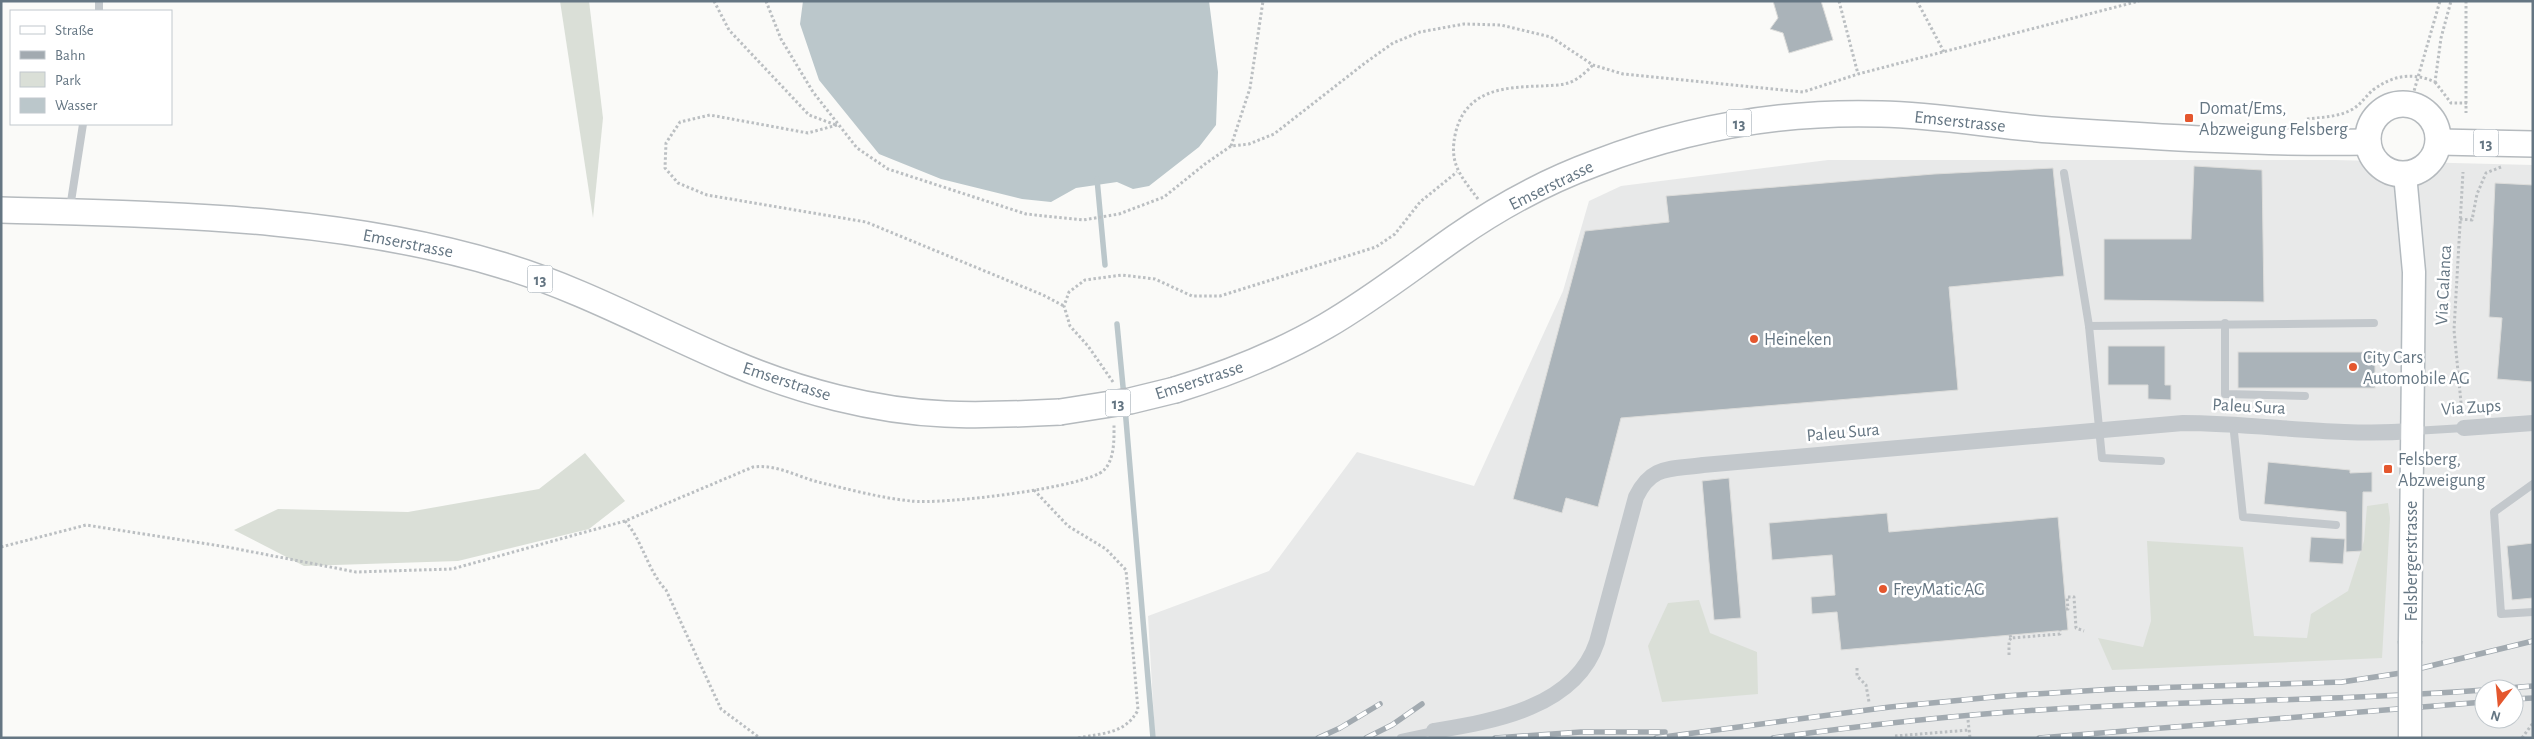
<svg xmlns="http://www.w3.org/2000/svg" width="2534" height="739" viewBox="0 0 2534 739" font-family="'Alegreya Sans',sans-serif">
<rect width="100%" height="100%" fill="#fafaf8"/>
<path fill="#e8e9e9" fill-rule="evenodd" d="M1828,160H2335L2533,165V738H1155L1148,616L1269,571L1357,452L1474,486L1563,291L1589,201L1621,186ZM2484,689H2514V719H2484Z"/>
<g fill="#dadfd7">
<polygon points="560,1 589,1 603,118 593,218"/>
<polygon points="585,453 625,501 589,529 458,561 304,566 234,530 278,509 408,512 539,489"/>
<polygon points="2388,503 2390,518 2382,658 2112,670 2098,638 2143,647 2151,621 2147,541 2243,547 2254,636 2307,638 2311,614 2348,591 2364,541 2367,506"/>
<polygon points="1699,600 1710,633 1757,652 1758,694 1662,702 1648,646 1668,603"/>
</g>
<polygon fill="#bbc7cb" points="803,1 1209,1 1218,72 1216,125 1199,147 1149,186 1133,189 1117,182 1076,188 1051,202 1022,199 941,179 879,154 819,80 800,24"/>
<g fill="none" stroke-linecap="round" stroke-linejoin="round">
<g stroke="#bbc7cb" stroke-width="5.5">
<polyline points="1097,179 1105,265"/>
<polyline points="1117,324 1124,397"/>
<polyline points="1125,408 1153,738"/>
</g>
</g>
<g fill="#aab3b9" stroke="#dcdcda">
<polygon points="1773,1 1821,1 1833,40 1789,53 1783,33 1770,29 1778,18"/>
<polygon points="2194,166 2262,170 2264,302 2104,300 2104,239 2191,239"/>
<polygon points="2053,168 2064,276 1949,287 1958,390 1621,418 1598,507 1566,498 1562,513 1513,499 1585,231 1669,222 1666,196 1934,174"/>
<polygon points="2495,183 2533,185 2533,382 2497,379 2502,318 2489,317"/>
<polygon points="2108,346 2165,346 2165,385 2171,385 2171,400 2148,399 2148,385 2108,385"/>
<rect x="2238" y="352" width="137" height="36"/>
<polygon points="2268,462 2350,470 2350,473 2372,472 2372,492 2363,492 2362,551 2346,552 2346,512 2264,504"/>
<polygon points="1729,478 1741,618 1714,620 1702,481"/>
<polygon points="1887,513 1889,532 2058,517 2068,630 1841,650 1837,612 1812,614 1811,597 1835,595 1832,555 1772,560 1769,523"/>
<polygon points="2311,537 2345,539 2343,564 2309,562"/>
<polygon points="2533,543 2533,598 2512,600 2507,546"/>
</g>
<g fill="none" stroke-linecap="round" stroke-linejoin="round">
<g stroke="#b3babf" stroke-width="25">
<polyline id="secondary" points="2405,174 2414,272 2410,641"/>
</g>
<g stroke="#b5babe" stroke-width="28">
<g id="primary">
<circle cx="2403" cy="139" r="35"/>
<polyline points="2439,142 2533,144"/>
<path d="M1,210C169,215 339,216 501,265C582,289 655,330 733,363C799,391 874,411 945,414C984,416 1022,414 1060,412"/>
<path d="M1175,390C1227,374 1278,354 1326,326C1371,300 1413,267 1456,237C1499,207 1547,181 1596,163C1687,128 1784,111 1881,114C1938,115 1995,126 2051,130C2156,137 2262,144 2368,142"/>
</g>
</g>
<g stroke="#bbbfc2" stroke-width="3" stroke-dasharray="2.5 2.5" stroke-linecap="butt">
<polyline points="714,1 729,30 809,115 836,125"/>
<polyline points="766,1 781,39 813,92 857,148 888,169 1026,214 1083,220 1119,214 1164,197 1205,164 1231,146 1249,144 1274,134 1365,63 1393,43 1420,32 1464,24 1501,25 1551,37 1593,65 1623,74 1803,92 1858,74 2139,1"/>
<polyline points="1839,1 1858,74"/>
<polyline points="1917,1 1944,52"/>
<polyline points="2466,1 2466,113"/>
<polyline points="2435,82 2451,103 2467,103"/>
<polyline points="2410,105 2440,1"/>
<path d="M2307,119C2323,117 2339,117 2353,109C2361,104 2366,96 2373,90C2393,75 2413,72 2435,82L2441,38L2451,1"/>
<polyline points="837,125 808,133 710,115 680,122 666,143 665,168 678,183 707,195 866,222 1043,295 1064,306"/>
<polyline points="1231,146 1250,88 1263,1"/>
<path d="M1478,199C1460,175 1448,163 1456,131C1467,89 1506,87 1542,86C1553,85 1565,86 1575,80C1582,76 1588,70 1593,65"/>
<polyline points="2460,219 2472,220 2477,194 2486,173 2501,167"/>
<polyline points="1113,382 1088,346 1070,326 1064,306 1069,292 1085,280 1122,275 1155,279 1192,296 1220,296 1376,247 1395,234 1420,202 1457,172"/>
<polyline points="2462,413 2454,330 2463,172"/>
<path d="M1034,490L1068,526L1106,549L1126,570L1138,710C1125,734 1103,733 1078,738"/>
<path d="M625,521C643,541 647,570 666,590L721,709L760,738"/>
<path d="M1,547L86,525L227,547L356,572L452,569L625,521L753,467C776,464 796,476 818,482C848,489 880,498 911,501C939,505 1086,488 1104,470C1115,459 1114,438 1114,424"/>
<polyline points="2066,609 2068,609 2067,597 2074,597 2076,628 2084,631"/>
<polyline points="2010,635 2011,638 2060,634 2060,630"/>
<polyline points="2009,655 2009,641 2011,638"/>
<polyline points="1857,668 1857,676 1866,685 1869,702"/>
<polyline points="1968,720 1970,738"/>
<polyline points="1895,736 1969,730"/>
<polyline points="2522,738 2533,723"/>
</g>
<g stroke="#c3c8cc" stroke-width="8">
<polyline points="99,11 99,1"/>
<polyline points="2064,173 2089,326"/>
<polyline points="70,208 83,124"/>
<polyline points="2225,323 2225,394 2305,396"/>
<polyline points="2233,423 2243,517 2336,525"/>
<polyline points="2414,431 2464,428"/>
<polyline points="2161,461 2102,458 2089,326 2374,323"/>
<polyline points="2533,484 2494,512 2501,614 2533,612"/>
<polyline points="1401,738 1434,731"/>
</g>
<g stroke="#c3c8cc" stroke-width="16">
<polyline points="2464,428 2533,423"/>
<path d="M1434,731C1493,721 1575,708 1597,642L1636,497C1652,464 1671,470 1703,465L2183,423C2259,423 2335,437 2412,431"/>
</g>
<use href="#secondary" stroke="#fff" stroke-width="22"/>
<use href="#primary" stroke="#fff" stroke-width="25"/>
<g stroke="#a2aab0" stroke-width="5.5">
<g id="rail">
<polyline points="2496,689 2533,686"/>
<polyline points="2514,699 2533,698"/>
<polyline points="1318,738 1340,728 1380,704"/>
<polyline points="1366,738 1392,725 1422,704"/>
<polyline points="1495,738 1581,732 1665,732"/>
<polyline points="1656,738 1890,707 2004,696 2115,689 2342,682 2401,673 2533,641"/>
<path d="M1773,738C1879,723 1985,712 2092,707C2223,700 2353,700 2484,690"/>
<polyline points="2039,738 2484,702"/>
</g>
</g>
<use href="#rail" stroke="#fff" stroke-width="4" stroke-dasharray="11" stroke-linecap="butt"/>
<g stroke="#b3babf" stroke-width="25" stroke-linecap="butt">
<polyline id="secondary-bridge" points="2410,738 2410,641"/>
</g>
<g stroke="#b5babe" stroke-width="28" stroke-linecap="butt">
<polyline id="primary-bridge" points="1060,412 1130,401 1175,390"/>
</g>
<use href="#secondary-bridge" stroke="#fff" stroke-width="22"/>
<use href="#primary-bridge" stroke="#fff" stroke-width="25"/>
</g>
<g fill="#e4572e" stroke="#fff" stroke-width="2">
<rect x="2184" y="113" width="10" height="10" rx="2.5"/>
<circle cx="1754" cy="339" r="5"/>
<circle cx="2353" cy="367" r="5"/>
<rect x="2383" y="464" width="10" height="10" rx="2.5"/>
<circle cx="1883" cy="589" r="5"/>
</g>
<g text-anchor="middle" stroke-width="5" stroke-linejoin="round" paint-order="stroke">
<g fill="#fff" stroke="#939fa8" stroke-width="1">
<rect x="1726.5" y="109.5" width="25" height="27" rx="4"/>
<rect x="2473.5" y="129.5" width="25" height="27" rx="4"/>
<rect x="527.5" y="265.5" width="25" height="27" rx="4"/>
<rect x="1105.5" y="389.5" width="25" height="27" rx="4"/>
</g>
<g font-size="16" font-weight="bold" fill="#657683">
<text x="1739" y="129">13</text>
<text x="2486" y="149">13</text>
<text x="540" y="285">13</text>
<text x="1118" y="409">13</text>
</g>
<g font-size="18" fill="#657683" stroke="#fff" text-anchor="start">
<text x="2199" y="114">Domat/Ems,<tspan x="2199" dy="21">Abzweigung Felsberg</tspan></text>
<text x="1764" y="345">Heineken</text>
<text x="2363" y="363">City Cars<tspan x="2363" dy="21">Automobile AG</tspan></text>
<text x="2398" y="465">Felsberg,<tspan x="2398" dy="21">Abzweigung</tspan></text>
<text x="1893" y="595">FreyMatic AG</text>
</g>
<g font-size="18" fill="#657683" stroke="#fff">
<text transform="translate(1960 121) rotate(6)" y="6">Emserstrasse</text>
<text transform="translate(1551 185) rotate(-26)" y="6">Emserstrasse</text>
<text transform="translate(408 243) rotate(11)" y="6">Emserstrasse</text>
<text transform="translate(2443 285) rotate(-87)" y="6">Via Calanca</text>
<text transform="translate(1199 380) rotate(-18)" y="6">Emserstrasse</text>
<text transform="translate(787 381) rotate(18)" y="6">Emserstrasse</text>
<text transform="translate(2249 406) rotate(3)" y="6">Paleu Sura</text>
<text transform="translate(2471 407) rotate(-4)" y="6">Via Zups</text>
<text transform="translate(1843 432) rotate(-5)" y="6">Paleu Sura</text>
<text transform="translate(2411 561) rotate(-90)" y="6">Felsbergerstrasse</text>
</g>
</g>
<rect width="2534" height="739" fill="none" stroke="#657683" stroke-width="5"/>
<rect x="10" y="10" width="162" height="115" fill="#ffffff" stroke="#c1c8cd"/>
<rect x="20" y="26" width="25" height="8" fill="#ffffff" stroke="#c1c8cd"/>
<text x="55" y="35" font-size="15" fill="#657683">Straße</text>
<rect x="20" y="51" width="25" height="8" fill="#a2aab0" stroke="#c1c8cd"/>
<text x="55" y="60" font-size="15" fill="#657683">Bahn</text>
<rect x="20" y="72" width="25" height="15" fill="#dadfd7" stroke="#c1c8cd"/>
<text x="55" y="85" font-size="15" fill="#657683">Park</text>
<rect x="20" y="98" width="25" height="15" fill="#bbc7cb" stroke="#c1c8cd"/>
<text x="55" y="110" font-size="15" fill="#657683">Wasser</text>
<g transform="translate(2499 704) rotate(196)"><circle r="24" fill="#ffffff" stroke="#c1c8cd"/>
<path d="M0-4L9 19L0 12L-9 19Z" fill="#e4572e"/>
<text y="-8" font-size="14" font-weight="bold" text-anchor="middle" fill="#657683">N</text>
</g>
</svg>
